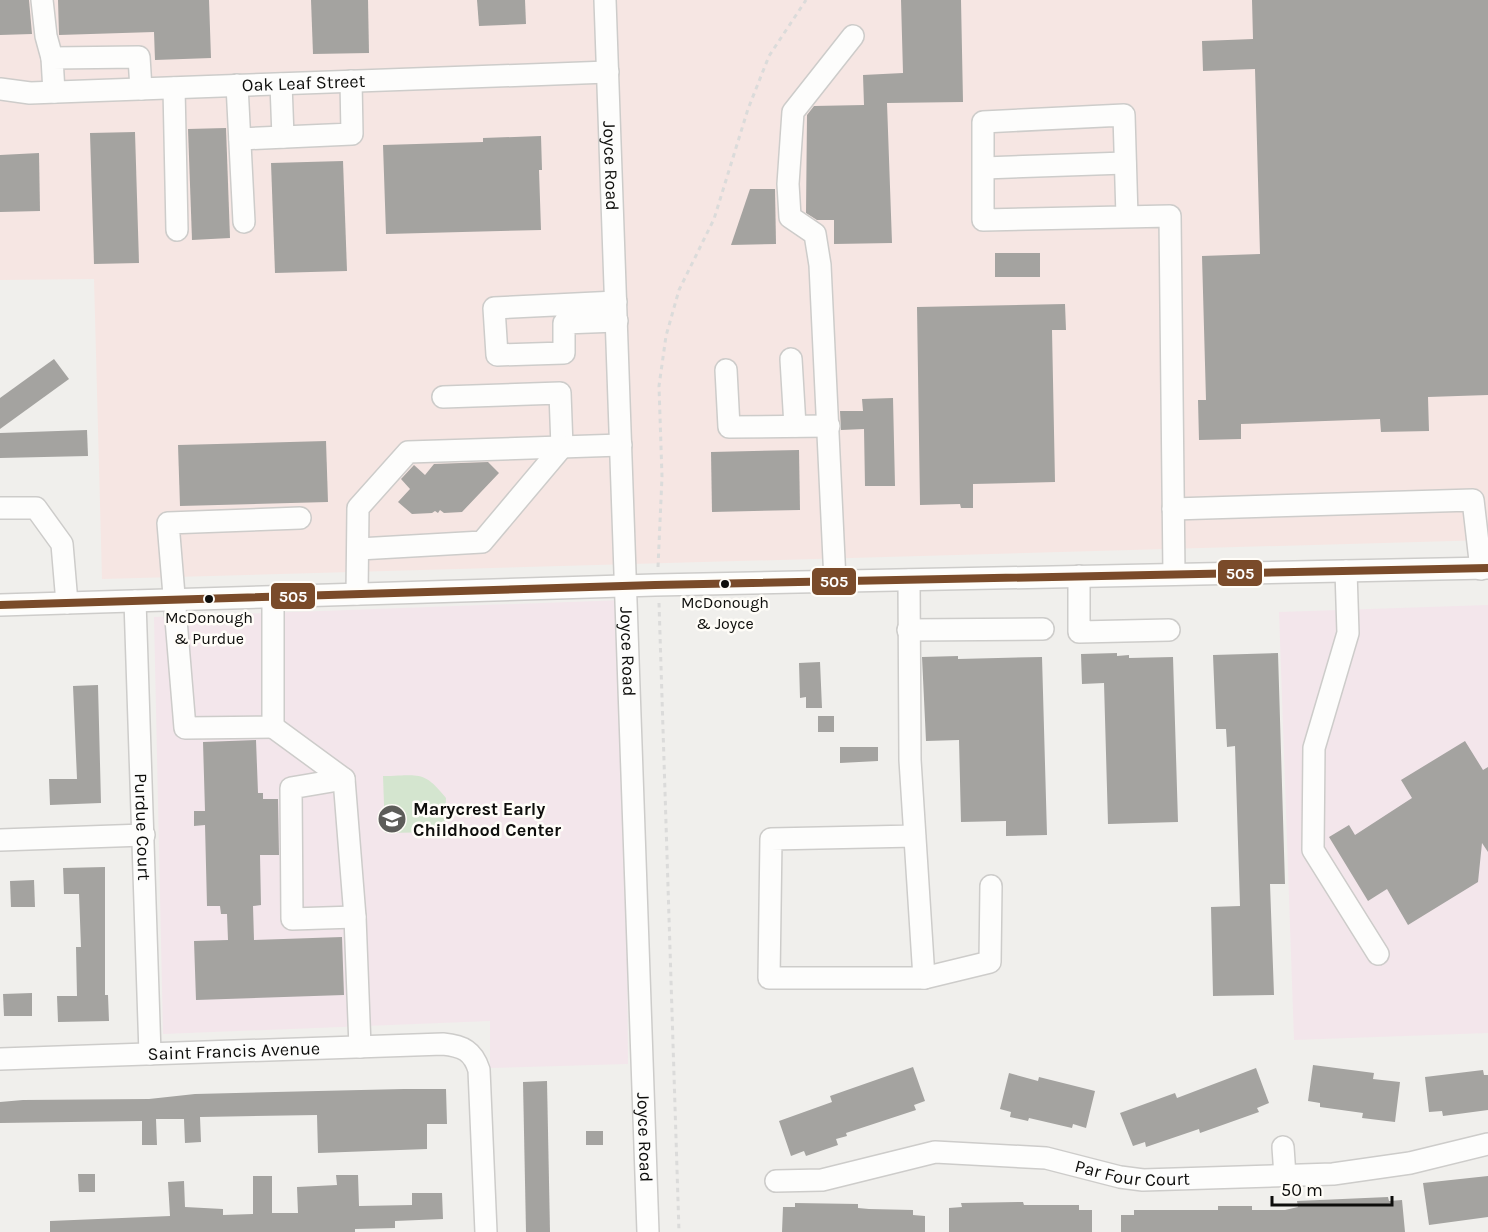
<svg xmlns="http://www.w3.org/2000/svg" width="1488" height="1232" viewBox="0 0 1488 1232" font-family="Karla,sans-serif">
<rect width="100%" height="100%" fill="#f0efec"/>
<polygon fill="#f6e6e3" points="0,0 1488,0 1488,540 102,579 94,279 0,280"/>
<g fill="#f3e6eb">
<polygon points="624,600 628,1064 490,1068 490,1021 163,1034 154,617"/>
<polygon points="1488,605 1488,1033 1294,1040 1279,612"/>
</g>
<path fill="#d4e5cf" d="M383,776C418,776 423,769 446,798L444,832L385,833Z"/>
<g fill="#a4a3a0">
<polygon points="0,0 29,0 32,34 0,35"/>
<polygon points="58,0 209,0 211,58 155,60 154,32 59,35"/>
<polygon points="311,0 368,0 369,53 313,54"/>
<polygon points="477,0 525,0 526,24 479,26"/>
<polygon points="901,0 961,0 963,102 887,103 892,243 834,244 834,220 817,220 806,213 807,115 814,106 864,105 863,75 903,73"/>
<polygon points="1252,0 1488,0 1488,395 1428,397 1429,431 1381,432 1380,419 1241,424 1241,439 1199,440 1198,400 1206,400 1202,256 1260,254 1255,69 1203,71 1202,41 1253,39"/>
<polygon points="226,128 230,238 192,240 188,129"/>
<polygon points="135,132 139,263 94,264 90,133"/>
<polygon points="541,136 542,170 539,170 541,230 386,234 383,145 483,142 483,138"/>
<polygon points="39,153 40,211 0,212 0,155"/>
<polygon points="343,161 347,271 275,273 271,163"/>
<polygon points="750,189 775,189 776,244 731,245"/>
<rect x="995" y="253" width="45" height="24"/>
<polygon points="1065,304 1066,330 1052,330 1055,482 973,484 973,508 961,508 960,504 920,505 917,307"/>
<polygon points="54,359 69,379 0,429 0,398"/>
<polygon points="893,398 895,486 865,486 864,429 841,430 840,411 863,411 862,399"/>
<polygon points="87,430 88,456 0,458 0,433"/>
<polygon points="326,441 328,502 180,506 178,445"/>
<polygon points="799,450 800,510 712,512 711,452"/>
<polygon points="488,462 499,473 462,512 444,513 440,510 438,513 435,511 432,513 412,514 398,502 410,489 401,479 414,465 425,475 434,464"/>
<polygon points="1117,653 1117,656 1129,655 1129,658 1173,657 1178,822 1108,824 1104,683 1082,684 1081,654"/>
<polygon points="1278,653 1285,884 1270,884 1274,995 1213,996 1211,907 1240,906 1235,746 1227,747 1226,729 1216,729 1213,655"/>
<polygon points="958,656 958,659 1042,657 1047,835 1006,836 1006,821 961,822 959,740 926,741 922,657"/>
<polygon points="820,662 822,708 806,708 806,697 800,698 799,663"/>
<polygon points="98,685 101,803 50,805 49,779 77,779 73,686"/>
<rect x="818" y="716" width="16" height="16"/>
<polygon points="256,740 258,793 263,793 263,799 278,799 279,855 260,855 261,905 253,906 254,940 342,937 344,995 196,1000 194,941 228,940 227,914 221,914 220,906 207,906 205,825 194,826 194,811 205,811 203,742"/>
<polygon points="1465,741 1483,770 1488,767 1488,852 1482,843 1478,882 1408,925 1387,889 1368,901 1329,837 1349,825 1355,835 1412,798 1401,780"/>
<polygon points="840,747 878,747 878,761 840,763"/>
<polygon points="105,867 105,995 108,995 109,1021 58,1022 57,996 77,996 76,947 81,947 79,894 64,894 63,868"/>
<polygon points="34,880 35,907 11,907 10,881"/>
<polygon points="32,993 32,1016 4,1016 3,994"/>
<polygon points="1313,1065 1374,1073 1373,1079 1400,1082 1395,1122 1362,1118 1363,1113 1320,1107 1320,1103 1308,1101"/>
<polygon points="913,1067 925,1101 914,1105 916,1110 846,1133 847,1136 836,1139 838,1145 806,1156 804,1151 791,1156 779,1121 832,1102 830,1096"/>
<polygon points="1256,1068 1269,1103 1257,1108 1259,1112 1200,1133 1199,1129 1146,1147 1145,1142 1133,1146 1120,1113 1175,1093 1177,1098"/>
<polygon points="1483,1070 1484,1075 1488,1075 1488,1110 1443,1116 1442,1111 1429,1112 1425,1077"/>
<polygon points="1009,1073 1038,1081 1039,1077 1095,1091 1086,1128 1073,1124 1072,1128 1029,1118 1028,1121 1010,1117 1011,1112 1000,1109"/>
<polygon points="547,1081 550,1232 526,1232 523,1082"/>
<polygon points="404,1089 446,1089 447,1124 427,1124 427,1149 318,1153 317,1115 200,1117 201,1142 185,1143 184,1119 156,1119 157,1145 142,1145 142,1121 0,1123 0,1102 23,1100 149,1099 195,1094"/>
<rect x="586" y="1131" width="17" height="14"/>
<polygon points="78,1174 95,1174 95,1192 79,1192"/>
<polygon points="336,1175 358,1175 359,1206 412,1205 412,1193 442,1193 443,1219 395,1221 395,1228 355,1229 355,1232 50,1232 50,1221 170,1216 168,1182 184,1181 185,1207 223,1209 223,1215 253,1214 253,1176 272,1176 272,1213 298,1213 297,1187 337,1185"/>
<polygon points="1488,1176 1488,1217 1429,1225 1423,1183"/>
<polygon points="1388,1197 1389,1201 1402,1200 1405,1232 1121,1232 1121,1215 1134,1215 1134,1210 1218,1210 1218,1206 1252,1206 1252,1210 1285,1210 1298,1207 1297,1201"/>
<polygon points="1023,1202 1024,1205 1079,1205 1079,1210 1092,1210 1092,1232 949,1232 949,1208 962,1207 961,1203"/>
<polygon points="795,1203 858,1204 858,1208 869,1209 913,1210 913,1215 925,1216 925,1232 782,1232 783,1207 795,1207"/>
</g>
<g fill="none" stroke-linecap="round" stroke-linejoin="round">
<g stroke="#cdccca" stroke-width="24">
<g id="minor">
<polyline points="42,0 46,36 52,58"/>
<path id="s1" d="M605,0L648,1232"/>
<polyline points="281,84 283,137"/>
<polyline points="237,85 244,222"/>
<polyline points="174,88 177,230"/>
<path id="s2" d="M0,89L30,93L608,72"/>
<polyline points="54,92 52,58 139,57 141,89"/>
<polyline points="240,139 352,134 351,81"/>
<polyline points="984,168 1125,163"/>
<polyline points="1127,217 1124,115 983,122 983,220 1170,216 1174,574"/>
<polyline points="616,302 494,308 497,355 564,353 564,323 617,321"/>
<polyline points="791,359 795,426"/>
<polyline points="726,370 729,427 829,426"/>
<polyline points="0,508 36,508 62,544 67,603"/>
<polyline points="1173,509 1473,500 1481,569"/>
<polyline points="359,549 482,542 562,447 560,393 443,397"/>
<polyline points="1346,571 1348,633 1314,748 1313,850 1378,954"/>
<polyline points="1079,576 1079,632 1169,630"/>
<polyline points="909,580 910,760 924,978 769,978 771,839 915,836"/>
<polyline points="835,581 820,265 815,234 790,217 788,184 793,112 853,36"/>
<polyline points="357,594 358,508 408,452 621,445"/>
<polyline points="273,597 273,727 185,728 168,523 300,518"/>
<path id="s3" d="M135,601L150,1054"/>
<polyline points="0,605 655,585 1488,568"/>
<polyline points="908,630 1043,629"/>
<polyline points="273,727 344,779 355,917 360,1047"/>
<polyline points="344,779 291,788 292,919 355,917"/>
<polyline points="0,840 144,835"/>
<polyline points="924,978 990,962 991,886"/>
<path id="s4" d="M0,1059L443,1044C463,1046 473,1051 479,1070L486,1232"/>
<polyline points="1283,1147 1285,1176"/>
<path id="s5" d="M776,1181L822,1180L935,1152L1046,1158L1120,1177L1143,1180L1333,1174L1410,1163L1488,1144"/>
</g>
</g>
<g stroke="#dbdbda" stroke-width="3" stroke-dasharray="4.5 4.5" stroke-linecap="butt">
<polyline points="658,567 662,477 659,386 666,336 679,290 714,219 748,109 769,56 806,0"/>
<polyline points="659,603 679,1232"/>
</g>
<use href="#minor" stroke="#fdfdfc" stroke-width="21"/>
<g stroke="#fffdf8" stroke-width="12">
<polyline id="bus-1" points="0,605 655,585 1488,568"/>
</g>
<use href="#bus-1" stroke="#7a4b2a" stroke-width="8"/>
</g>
<defs>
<g id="school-disc" transform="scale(1.5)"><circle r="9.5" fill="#5d5d5a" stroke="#fffdf8"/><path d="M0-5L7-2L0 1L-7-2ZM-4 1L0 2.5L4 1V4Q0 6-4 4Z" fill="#fff"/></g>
</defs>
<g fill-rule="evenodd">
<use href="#school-disc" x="392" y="819"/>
</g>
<g fill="#0e0e0c" stroke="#fffdf8" stroke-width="2">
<circle cx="725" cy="584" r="5"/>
<circle cx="209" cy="599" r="5"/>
</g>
<g text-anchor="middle" stroke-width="5" stroke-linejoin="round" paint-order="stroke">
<g font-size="16" fill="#0e0e0c" stroke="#fffdf8">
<text x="725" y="608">McDonough<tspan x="725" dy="21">&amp; Joyce</tspan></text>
<text x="209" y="623">McDonough<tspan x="209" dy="21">&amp; Purdue</tspan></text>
</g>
<g font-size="18" fill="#0e0e0c" stroke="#fffdf8">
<text dy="6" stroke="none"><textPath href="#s2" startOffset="304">Oak Leaf Street</textPath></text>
<text dy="6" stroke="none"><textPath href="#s1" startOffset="166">Joyce Road</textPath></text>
<text dy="6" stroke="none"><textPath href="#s1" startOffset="652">Joyce Road</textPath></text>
<text dy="6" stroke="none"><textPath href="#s3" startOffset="226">Purdue Court</textPath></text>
<text dy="6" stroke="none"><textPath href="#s4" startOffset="234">Saint Francis Avenue</textPath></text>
<text dy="6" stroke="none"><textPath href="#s1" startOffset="1138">Joyce Road</textPath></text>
<text dy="6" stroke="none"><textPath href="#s5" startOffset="362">Par Four Court</textPath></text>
</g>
<g font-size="18" font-weight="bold" fill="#0e0e0c" stroke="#fffdf8" text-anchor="start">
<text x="413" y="815">Marycrest Early<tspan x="413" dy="21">Childhood Center</tspan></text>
</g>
</g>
<g stroke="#fffdf8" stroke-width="2">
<rect x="1217" y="559" width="46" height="28" rx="6" fill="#7a4b2a"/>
<rect x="811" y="567" width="46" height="29" rx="6" fill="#7a4b2a"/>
<rect x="270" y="582" width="46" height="28" rx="6" fill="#7a4b2a"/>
</g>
<g font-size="16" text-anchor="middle" font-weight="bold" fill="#fff">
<text x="1240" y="579">505</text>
<text x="834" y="587">505</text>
<text x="293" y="602">505</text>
</g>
<path d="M1272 1196v9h120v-9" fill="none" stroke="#0e0e0c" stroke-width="3"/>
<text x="1281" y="1196" font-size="18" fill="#0e0e0c" stroke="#fffdf8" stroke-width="4.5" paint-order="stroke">50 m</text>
</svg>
